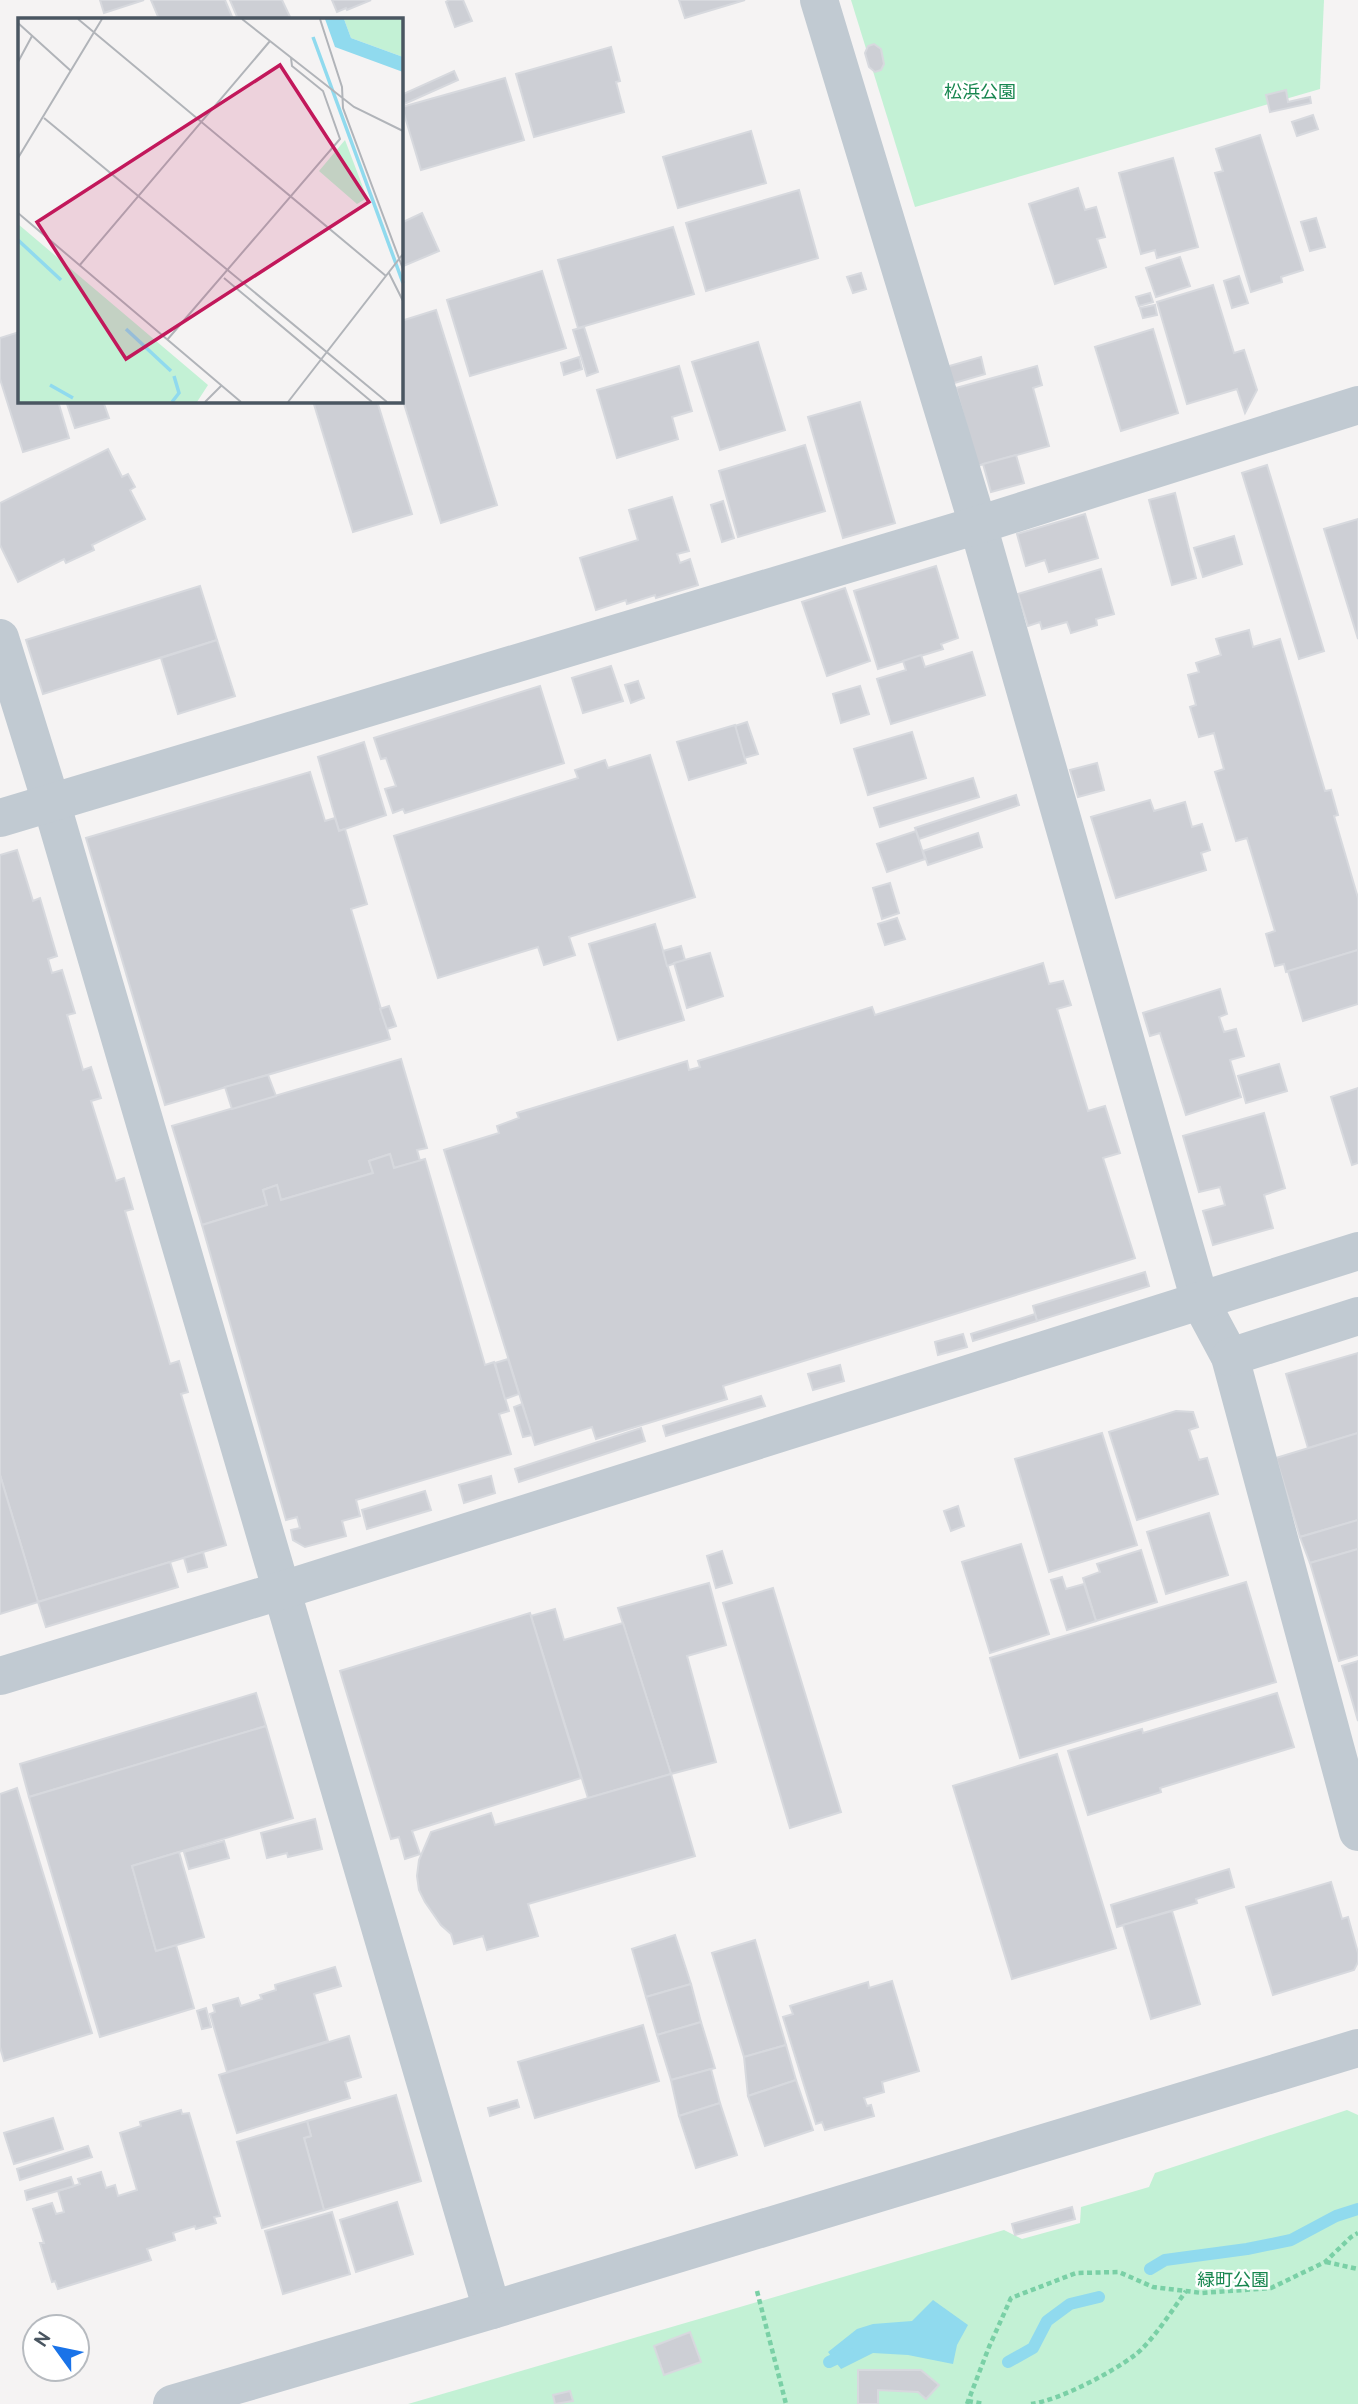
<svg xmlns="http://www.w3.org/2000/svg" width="1358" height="2404" viewBox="0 0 1358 2404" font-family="Overpass,'Noto Sans JP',sans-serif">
<rect width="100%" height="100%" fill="#f5f3f3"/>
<g fill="#c3f1d5">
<polygon points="851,0 1324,0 1320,89 915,207"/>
<polygon points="1347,2110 1358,2115 1358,2404 408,2404 1004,2230 1022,2239 1080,2223 1081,2207 1149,2187 1155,2173"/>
</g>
<polygon fill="#90daee" points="933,2300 968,2325 957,2345 953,2364 908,2355 873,2353 841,2369 828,2352 857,2329 873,2324 912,2321"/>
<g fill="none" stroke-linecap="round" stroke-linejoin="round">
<g stroke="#90daee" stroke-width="12">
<polyline points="1150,2269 1165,2260 1247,2249 1291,2240 1336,2216 1358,2209"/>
<polyline points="829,2362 848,2353"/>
<polyline points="1008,2362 1033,2348 1047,2321 1070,2304 1099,2297"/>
</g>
</g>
<g fill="#cdcfd5" stroke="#d7d9de" stroke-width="2">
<polygon points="100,0 144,0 104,13"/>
<polygon points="151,0 225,0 233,19 159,19"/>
<polygon points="230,0 282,0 291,19 238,19"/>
<polygon points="332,0 371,0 347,10 346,8 337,12"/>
<polygon points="449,0 463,0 472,21 455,27 446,2"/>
<polygon points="679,0 745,0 685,18"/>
<polygon points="874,44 881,49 884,64 881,70 875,72 869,67 865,53 868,46"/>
<polygon points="611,47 620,81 616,82 624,112 534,137 516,74"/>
<polygon points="454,71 458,80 402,105 401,95"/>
<polygon points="505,78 524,140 421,170 402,107"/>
<polygon points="1286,90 1288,102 1310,97 1311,103 1270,112 1266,95"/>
<polygon points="1313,115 1318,129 1297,136 1292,122"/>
<polygon points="751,131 766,183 678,208 663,157"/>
<polygon points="1260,135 1303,270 1281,277 1282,282 1251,292 1215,173 1223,171 1216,149"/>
<polygon points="1173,158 1198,247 1157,258 1155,250 1141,254 1119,173"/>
<polygon points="1078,188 1085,210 1096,207 1105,237 1097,239 1106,267 1055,284 1029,204"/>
<polygon points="799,190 818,258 706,291 686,223"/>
<polygon points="422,213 439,251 401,267 401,223"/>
<polygon points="1316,218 1325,247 1310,251 1301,222"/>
<polygon points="673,227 694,294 578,328 558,260"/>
<polygon points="1180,257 1190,286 1156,297 1146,268"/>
<polygon points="542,271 566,348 470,376 447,300"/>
<polygon points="861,273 866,289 853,293 847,277"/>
<polygon points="1239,276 1248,303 1232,308 1224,281"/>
<polygon points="1213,285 1234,353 1244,350 1257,390 1245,413 1237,389 1187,404 1157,302"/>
<polygon points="1150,293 1153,302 1139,306 1136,297"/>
<polygon points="1155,305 1157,315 1143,318 1140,308"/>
<polygon points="436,310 497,505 441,523 401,394 401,321"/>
<polygon points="584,327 598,372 587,376 573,330"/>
<polygon points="1153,329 1178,413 1121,431 1095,347"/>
<polygon points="19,332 19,401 58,401 69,438 23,452 0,379 0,338"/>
<polygon points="758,342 785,430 720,450 692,362"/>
<polygon points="579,357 582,369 564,375 561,363"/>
<polygon points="981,357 985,374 951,384 946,367"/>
<polygon points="679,366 692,411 672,417 678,439 617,458 597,390"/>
<polygon points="1037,366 1042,385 1033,388 1049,446 977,466 956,388"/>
<polygon points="66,401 103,401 109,418 75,428"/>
<polygon points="313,401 377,401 412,514 353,532"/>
<polygon points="860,402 895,523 843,538 808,417"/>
<polygon points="805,445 825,511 738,537 719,471"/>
<polygon points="108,449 122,477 128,474 135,487 130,490 145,519 92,545 94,550 66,563 64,559 18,582 0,545 0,503"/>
<polygon points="1016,455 1024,483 991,492 983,464"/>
<polygon points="1267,465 1324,651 1299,659 1242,473"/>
<polygon points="1175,493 1196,578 1172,585 1149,500"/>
<polygon points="672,497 689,551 677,554 680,563 690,559 698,585 656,598 655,595 627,604 626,600 596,610 580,558 638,540 629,510"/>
<polygon points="723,501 734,538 722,542 711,505"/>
<polygon points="1085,514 1098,558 1049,572 1045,560 1026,566 1017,534"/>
<polygon points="1358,519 1358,639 1324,529"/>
<polygon points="1234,536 1242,564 1203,577 1194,548"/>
<polygon points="936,566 958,638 941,644 943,649 878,669 854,591"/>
<polygon points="1101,569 1114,614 1096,619 1097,625 1071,633 1067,622 1042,629 1040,622 1028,626 1018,594"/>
<polygon points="200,586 217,640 43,694 26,640"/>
<polygon points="845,588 870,661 827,676 802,602"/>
<polygon points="1249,630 1253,647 1280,639 1325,791 1331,790 1338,815 1334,816 1358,898 1358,950 1286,972 1284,964 1275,966 1266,934 1275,931 1247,838 1236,841 1215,772 1224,769 1214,733 1199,737 1190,707 1196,705 1188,675 1199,672 1196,663 1221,655 1216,639"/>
<polygon points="217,640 235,696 178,714 161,658"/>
<polygon points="972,652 985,695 891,724 877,679 906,670 903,661 921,655 925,667"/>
<polygon points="611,666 623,701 583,713 572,678"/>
<polygon points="638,681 644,698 631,703 625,685"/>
<polygon points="540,686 564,763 405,813 403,809 393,813 385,789 396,786 386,758 381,759 374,738"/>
<polygon points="860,686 869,714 841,723 833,694"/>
<polygon points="747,722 758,754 744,758 735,726"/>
<polygon points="735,725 746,763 689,780 677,742"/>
<polygon points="912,732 926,778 868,795 854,749"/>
<polygon points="364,742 386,815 339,831 318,757"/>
<polygon points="650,755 695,897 569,937 575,955 544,965 538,947 438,978 394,836 578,778 575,770 605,760 608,768"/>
<polygon points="1097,763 1104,790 1078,797 1070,770"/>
<polygon points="310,772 325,821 335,818 339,831 345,829 367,904 351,909 390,1039 165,1105 86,838"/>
<polygon points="973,778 979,797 880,827 874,808"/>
<polygon points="1016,795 1019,805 919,839 915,828"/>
<polygon points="1150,800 1154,811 1185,802 1192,827 1202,824 1210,850 1201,853 1206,870 1116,898 1091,817"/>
<polygon points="916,831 925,859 887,872 877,844"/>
<polygon points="978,833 982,847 928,865 923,851"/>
<polygon points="17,850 33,901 40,898 57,956 48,959 52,973 62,970 75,1013 67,1015 83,1070 91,1067 101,1098 91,1101 116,1181 124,1178 133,1209 125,1211 170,1364 179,1361 188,1392 181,1394 226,1545 38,1602 0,1475 0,855"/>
<polygon points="890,883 899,913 882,919 873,888"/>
<polygon points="897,918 905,939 885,945 878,924"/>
<polygon points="655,924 684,1020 618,1040 589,944"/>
<polygon points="681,946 685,960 667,966 663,951"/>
<polygon points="1358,950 1358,1004 1303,1021 1288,971"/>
<polygon points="710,953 723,996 687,1008 674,963"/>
<polygon points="1043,963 1049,984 1063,981 1071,1005 1057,1009 1088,1111 1105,1106 1120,1153 1103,1158 1135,1258 723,1386 727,1399 596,1439 592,1427 535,1445 444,1150 499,1133 497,1126 519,1118 517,1113 687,1061 689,1070 700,1067 698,1061 872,1007 875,1015"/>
<polygon points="1220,989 1227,1014 1219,1017 1224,1032 1236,1029 1244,1056 1230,1060 1241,1097 1186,1115 1160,1033 1150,1036 1143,1013"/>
<polygon points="389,1006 396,1026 387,1029 380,1009"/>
<polygon points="401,1059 427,1148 417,1150 420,1161 394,1168 390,1154 369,1161 373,1173 281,1200 277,1185 263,1190 267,1205 202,1225 172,1126"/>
<polygon points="1279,1064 1287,1091 1246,1103 1238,1076"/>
<polygon points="268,1075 276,1096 232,1109 225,1087"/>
<polygon points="1358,1088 1358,1163 1352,1165 1331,1097"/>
<polygon points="1264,1113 1285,1188 1264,1195 1273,1228 1213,1245 1203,1211 1225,1205 1220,1187 1199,1192 1183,1136"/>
<polygon points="390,1154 394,1168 425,1159 485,1365 494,1362 509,1411 499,1414 511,1454 356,1500 360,1516 342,1521 346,1536 305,1547 293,1540 291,1530 300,1528 297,1517 286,1520 202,1225 267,1205 263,1190 277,1185 281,1200 373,1173 369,1161"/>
<polygon points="1145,1272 1149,1286 1037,1321 1033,1306"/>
<polygon points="1035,1314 1037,1321 973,1341 971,1334"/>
<polygon points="963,1334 967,1347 938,1355 935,1342"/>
<polygon points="1358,1353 1358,1433 1308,1448 1286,1374"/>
<polygon points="508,1359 519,1394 505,1399 495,1363"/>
<polygon points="840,1365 844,1381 813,1390 808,1374"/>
<polygon points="761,1396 765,1406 666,1436 663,1426"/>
<polygon points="522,1404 532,1435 523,1437 514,1407"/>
<polygon points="1176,1411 1193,1412 1198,1427 1189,1430 1199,1460 1207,1458 1218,1494 1137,1520 1109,1432"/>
<polygon points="641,1428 645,1441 519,1482 515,1469"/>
<polygon points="1102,1433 1137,1545 1049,1572 1015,1459"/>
<polygon points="1358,1433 1358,1520 1300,1537 1276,1458"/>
<polygon points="0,1475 38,1602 0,1614"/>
<polygon points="491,1476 495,1493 464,1503 459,1485"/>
<polygon points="425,1491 431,1510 367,1529 362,1510"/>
<polygon points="958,1506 964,1526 951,1531 944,1511"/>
<polygon points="1209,1513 1228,1575 1166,1594 1147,1532"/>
<polygon points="1358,1520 1358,1549 1310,1563 1300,1537"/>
<polygon points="1021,1544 1049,1634 990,1653 962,1562"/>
<polygon points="1358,1549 1358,1655 1339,1661 1310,1563"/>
<polygon points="1141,1550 1157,1602 1096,1621 1083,1578 1100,1572 1097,1564"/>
<polygon points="722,1551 732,1583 716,1588 707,1556"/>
<polygon points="203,1552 207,1567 188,1572 184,1558"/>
<polygon points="170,1562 178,1587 46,1627 38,1602"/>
<polygon points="1062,1577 1066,1589 1084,1584 1096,1621 1067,1630 1051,1580"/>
<polygon points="1246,1582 1276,1682 1020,1758 990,1658"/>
<polygon points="709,1583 726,1645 687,1656 716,1762 671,1774 618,1608"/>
<polygon points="773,1588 841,1812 790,1828 723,1603"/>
<polygon points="555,1609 564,1640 623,1623 671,1774 588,1798 531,1616"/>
<polygon points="530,1613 581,1778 412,1831 420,1854 405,1859 399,1837 391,1839 340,1671"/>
<polygon points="1358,1661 1358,1721 1342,1666"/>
<polygon points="256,1693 266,1726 29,1797 20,1764"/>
<polygon points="1277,1693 1294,1747 1160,1788 1161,1792 1088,1815 1068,1751 1142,1729 1143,1733"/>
<polygon points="266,1726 293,1818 132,1866 156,1951 176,1945 194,2008 100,2037 29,1797"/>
<polygon points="1057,1754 1116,1948 1012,1979 953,1786"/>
<polygon points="671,1774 695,1856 528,1904 538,1936 487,1950 483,1936 454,1944 451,1934 441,1925 425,1902 419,1890 417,1876 419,1860 431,1832 491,1813 495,1825"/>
<polygon points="17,1788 92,2033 4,2061 0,2047 0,1794"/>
<polygon points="315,1819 322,1849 288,1857 287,1853 267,1858 261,1833"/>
<polygon points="224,1841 229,1858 189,1869 184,1852"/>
<polygon points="179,1852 204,1937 156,1951 132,1866"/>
<polygon points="1229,1869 1234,1887 1196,1899 1197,1903 1117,1927 1111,1905"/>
<polygon points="1331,1882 1342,1919 1348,1917 1358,1953 1358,1962 1354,1970 1273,1995 1246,1907"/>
<polygon points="1172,1911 1200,2004 1151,2019 1123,1925"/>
<polygon points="675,1935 691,1984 646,1997 632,1949"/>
<polygon points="755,1940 786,2045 744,2057 712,1953"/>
<polygon points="335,1967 341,1986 314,1994 328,2041 227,2072 210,2014 215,2012 213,2005 238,1998 241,2006 262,1999 260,1995 276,1990 275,1985"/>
<polygon points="892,1981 919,2071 882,2082 884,2092 864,2098 867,2106 871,2105 874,2116 825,2130 822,2122 816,2124 783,2017 793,2014 790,2006 868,1982 869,1988"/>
<polygon points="691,1984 701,2022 657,2035 646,1997"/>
<polygon points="206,2008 211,2027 202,2029 197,2011"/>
<polygon points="701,2022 715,2068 671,2080 657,2035"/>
<polygon points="643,2025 659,2081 535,2118 518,2062"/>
<polygon points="349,2036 361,2077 345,2082 350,2098 237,2133 219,2075"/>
<polygon points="786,2045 796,2080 748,2096 744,2057"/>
<polygon points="711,2069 720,2103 679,2116 671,2080"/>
<polygon points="796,2080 813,2130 765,2146 748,2096"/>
<polygon points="396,2095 421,2181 324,2210 304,2138 311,2136 307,2121"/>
<polygon points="517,2100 519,2107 490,2116 488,2108"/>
<polygon points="720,2103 737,2155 696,2168 679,2116"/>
<polygon points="181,2110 182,2114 189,2113 220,2216 214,2217 216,2223 196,2229 195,2226 173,2233 175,2240 147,2249 151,2260 58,2289 55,2281 52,2282 40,2243 44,2243 33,2209 52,2203 56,2214 64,2212 58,2191 80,2184 78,2179 101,2172 106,2188 115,2185 118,2196 137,2190 120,2133 141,2126 140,2122"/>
<polygon points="53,2118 63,2149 14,2164 4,2133"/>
<polygon points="307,2121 311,2136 304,2138 324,2210 262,2228 237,2142"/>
<polygon points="88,2146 92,2157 20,2180 17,2169"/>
<polygon points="71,2177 74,2186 27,2200 25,2191"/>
<polygon points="397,2202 413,2254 356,2272 340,2220"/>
<polygon points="1072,2207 1075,2219 1015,2235 1012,2224"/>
<polygon points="332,2212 350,2274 283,2294 265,2231"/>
<polygon points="690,2332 701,2362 664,2375 654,2346"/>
<polygon points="858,2370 921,2370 939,2385 926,2399 918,2392 878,2390 878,2404 858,2404"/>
<polygon points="570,2391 573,2401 555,2404 553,2395"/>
</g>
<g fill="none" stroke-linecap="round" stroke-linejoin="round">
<g stroke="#7ad0a6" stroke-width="4.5" stroke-dasharray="5 3.5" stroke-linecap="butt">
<polyline points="1326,2262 1358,2269"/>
<polyline points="757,2291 786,2404"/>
<polyline points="968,2401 984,2404"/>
<polyline points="967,2404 989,2347 1011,2298 1076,2273 1119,2272 1153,2287 1202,2293 1271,2288 1325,2262 1351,2237 1358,2233"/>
<path d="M1031,2404C1060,2400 1111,2373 1135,2355C1152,2342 1173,2309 1186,2291"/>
</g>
<g stroke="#c1cad2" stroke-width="38">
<polyline points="819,0 978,525 1200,1301 1230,1357 1358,1832"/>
<polyline points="0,638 51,802 492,2310"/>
<polyline points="0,818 978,525 1358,405"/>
<polyline points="1230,1357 1358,1316"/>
<polyline points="0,1676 283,1590 1358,1251"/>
<polyline points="172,2404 492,2310 1358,2048"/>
</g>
</g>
<g text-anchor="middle" stroke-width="5" stroke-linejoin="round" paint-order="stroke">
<g font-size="18" fill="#17864f" stroke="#fff">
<text x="980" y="98">松浜公園</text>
<text x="1233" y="2286">緑町公園</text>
</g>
</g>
<g transform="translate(18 18)">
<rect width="385" height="385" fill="#f5f3f3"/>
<path d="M326,1H385V39L333,20ZM327,122L349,180L339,186L301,153ZM0,206L190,367L179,384H0Z" fill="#c3f1d5"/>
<path d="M307,1H326L333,20L385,39V54L317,29Z" fill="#90daee"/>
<path fill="none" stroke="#90daee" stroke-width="3.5" d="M295,19L385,265M0,222L43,262M108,311L153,353M32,367L55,380M154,384L161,375L156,358"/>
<path fill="none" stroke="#b1b4b9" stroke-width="2" d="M60,1L368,258M224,1L336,89L385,113M302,1L324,69L325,90L385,251M0,5L53,53M0,44L14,18M26,100L369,384M0,140L84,1M0,195L223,384M61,248L252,23M371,255L385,283M206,260L354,384M149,322L322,121L305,73L274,48L273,40M187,384L203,368M270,384L385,236"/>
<path fill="#c2185b" fill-opacity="0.15" stroke="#c2185b" stroke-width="3.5" d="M262,47L351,184L108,341L19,204Z"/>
<rect width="385" height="385" fill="none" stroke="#4a5661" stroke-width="3.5"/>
</g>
<g transform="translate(56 2348) rotate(303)"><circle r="33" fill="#ffffff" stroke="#b7bbc0" stroke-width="2"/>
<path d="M0-5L12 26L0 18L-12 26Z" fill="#1a73e8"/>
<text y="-10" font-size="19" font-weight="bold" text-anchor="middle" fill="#4a5661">N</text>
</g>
</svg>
